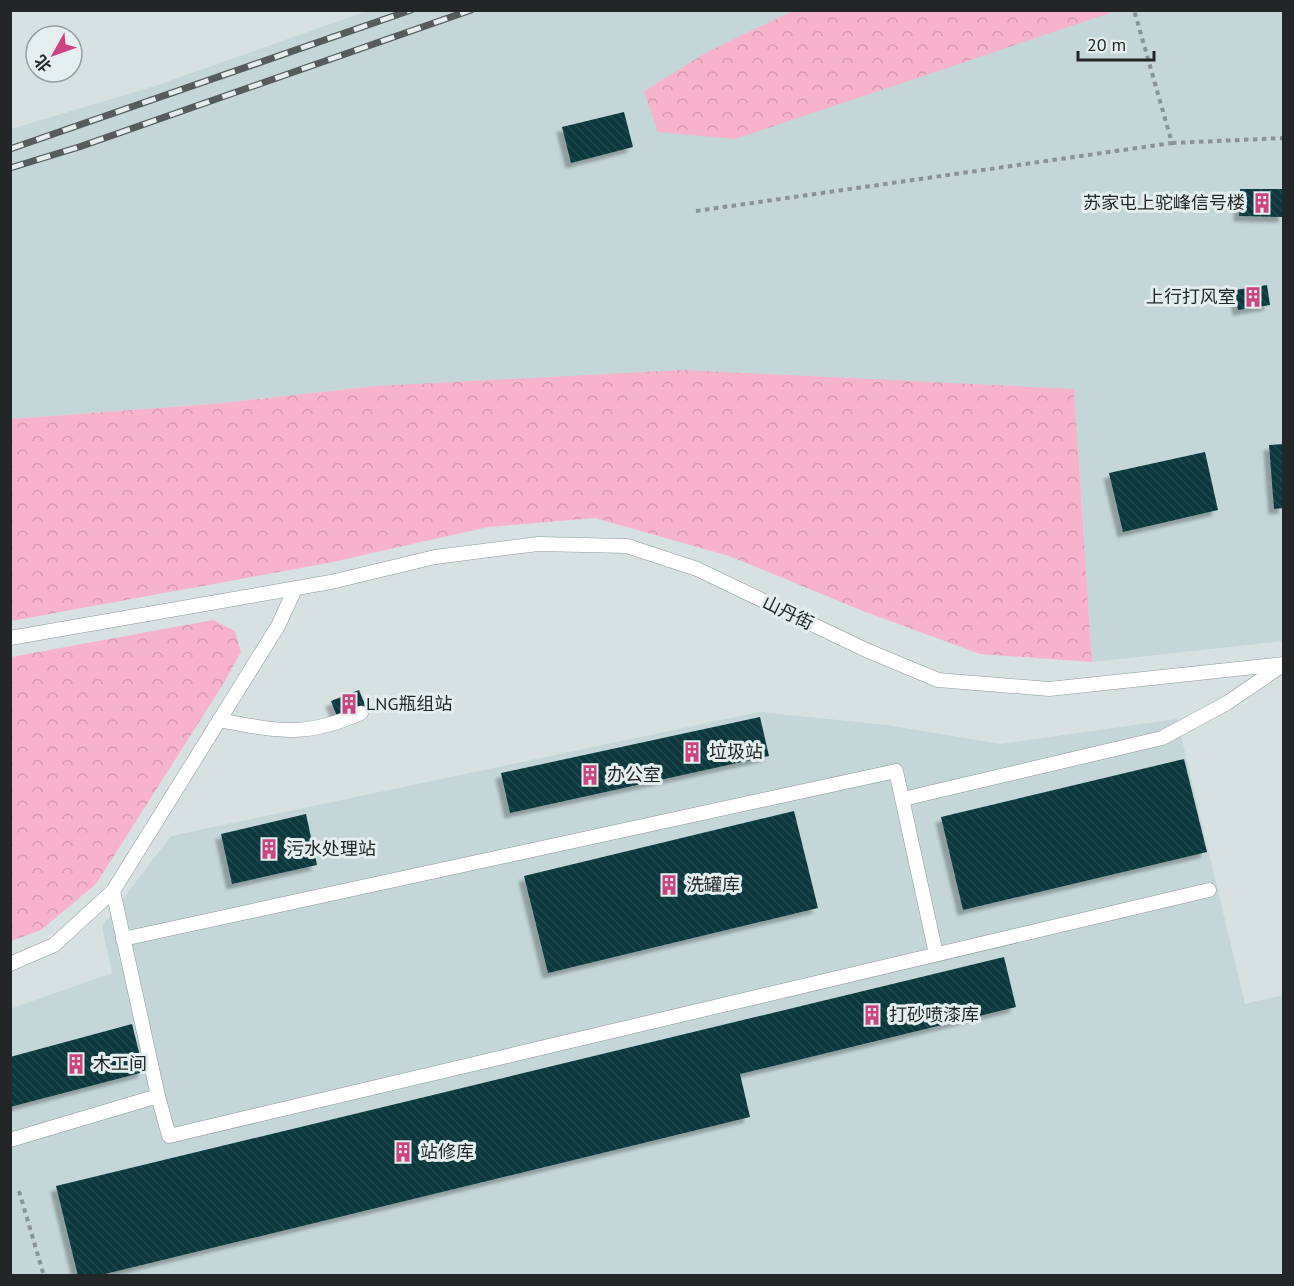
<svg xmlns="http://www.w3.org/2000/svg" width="1294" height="1286" viewBox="0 0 1294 1286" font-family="'PT Sans','Noto Sans SC',sans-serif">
<defs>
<pattern id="forest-crowns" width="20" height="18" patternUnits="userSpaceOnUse" patternTransform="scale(1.5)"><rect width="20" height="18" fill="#f8b3cc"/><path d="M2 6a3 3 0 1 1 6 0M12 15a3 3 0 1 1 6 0" fill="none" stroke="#d49aaf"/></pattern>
<pattern id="building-back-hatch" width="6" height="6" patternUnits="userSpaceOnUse" patternTransform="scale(1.5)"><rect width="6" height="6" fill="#09383c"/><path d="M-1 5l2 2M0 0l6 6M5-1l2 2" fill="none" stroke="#244c50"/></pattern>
<filter id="shadow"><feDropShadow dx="-5.5" dy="5.5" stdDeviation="1.5" flood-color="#0004"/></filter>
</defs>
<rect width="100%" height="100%" fill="#d7e1e2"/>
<g fill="#c4d6d8">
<polygon points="367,11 1283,11 1283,641 1092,662 1074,389 377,386 212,404 11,419 11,129 155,86"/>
<polygon points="759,712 887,725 1001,744 1177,719 1245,1004 1283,995 1283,1275 11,1275 10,1009 112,973 102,926 171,836"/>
</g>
<g fill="url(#forest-crowns)">
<polygon points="793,11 793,10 1116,11 735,139 658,132 644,91 709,51"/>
<polygon points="683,370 1074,389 1092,662 980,654 863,611 729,556 595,518 488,527 328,563 11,621 11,419 212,404 377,386"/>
<polygon points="213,620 235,631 241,652 222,686 96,884 41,930 11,941 11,657"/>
</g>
<g fill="url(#building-back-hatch)" filter="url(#shadow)">
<polygon points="624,112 633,147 571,163 562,127"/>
<polygon points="1240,189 1284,189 1284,217 1239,216"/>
<polygon points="1267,285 1270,305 1238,310 1235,290"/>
<polygon points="1284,444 1284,508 1274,509 1269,445"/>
<polygon points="1205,452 1218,510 1123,532 1109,473"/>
<polygon points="359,690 366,707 338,719 331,701"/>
<polygon points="760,717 769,756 510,813 501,773"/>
<polygon points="1184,759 1207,852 963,910 941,817"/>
<polygon points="794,811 818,908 548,973 524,876"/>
<polygon points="306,814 317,865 232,884 221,834"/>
<polygon points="1004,957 1016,1007 740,1074 750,1117 97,1276 78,1276 56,1186"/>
<polygon points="132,1024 144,1072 10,1107 10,1057"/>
</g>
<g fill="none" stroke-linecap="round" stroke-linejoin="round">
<g stroke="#8d9697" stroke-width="15">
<g id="service">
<polyline points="10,638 331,582 435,557 538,544 627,546 697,569 866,650 938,680 1049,689 1284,664"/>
<path d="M219,720C278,731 304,738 361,713"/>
<polyline points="903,799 1162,738 1227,703 1281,666"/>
<polyline points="113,891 158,1096"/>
<polyline points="123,939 896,771 936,954"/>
<polyline points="10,964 54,945 113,891 278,626 295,589"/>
<polyline points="10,1140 158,1096 169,1136 1209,890"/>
</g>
</g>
<g stroke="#8b9393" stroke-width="4" stroke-dasharray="4.5 4.5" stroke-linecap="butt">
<polyline points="1172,143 1284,138"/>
<polyline points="696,211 1172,143 1134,10"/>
<polyline points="19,1191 44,1276"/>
</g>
<use href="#service" stroke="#fff" stroke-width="14"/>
<g stroke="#565c5c" stroke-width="7">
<g id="rail">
<polyline points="10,149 411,10"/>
<polyline points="10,168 79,147 471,10"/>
</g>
</g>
<use href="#rail" stroke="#e4eeef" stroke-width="4.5" stroke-dasharray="14" stroke-linecap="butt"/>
</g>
<defs>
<g id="building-bare" transform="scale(1.62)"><path d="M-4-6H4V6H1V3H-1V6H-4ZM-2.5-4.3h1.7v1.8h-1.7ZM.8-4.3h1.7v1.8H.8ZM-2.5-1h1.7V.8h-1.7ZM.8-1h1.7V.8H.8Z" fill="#cb4482" stroke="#e4eeef" stroke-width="2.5" paint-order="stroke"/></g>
</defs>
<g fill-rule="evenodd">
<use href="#building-bare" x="1262" y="203"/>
<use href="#building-bare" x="1253" y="297"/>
<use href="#building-bare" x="349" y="704"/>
<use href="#building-bare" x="692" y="752"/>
<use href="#building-bare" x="590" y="775"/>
<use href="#building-bare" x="269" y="849"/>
<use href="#building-bare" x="669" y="885"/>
<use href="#building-bare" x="872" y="1015"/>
<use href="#building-bare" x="76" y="1064"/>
<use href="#building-bare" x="403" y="1152"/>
</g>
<g text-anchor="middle" stroke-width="6" stroke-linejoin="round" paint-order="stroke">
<g font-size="18" fill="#222626" stroke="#e4eeef" text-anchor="start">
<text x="1245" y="209" text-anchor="end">苏家屯上驼峰信号楼</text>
<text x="1236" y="303" text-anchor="end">上行打风室</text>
<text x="366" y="710">LNG瓶组站</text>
<text x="709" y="758">垃圾站</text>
<text x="607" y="781">办公室</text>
<text x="286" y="855">污水处理站</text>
<text x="686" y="891">洗罐库</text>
<text x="889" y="1021">打砂喷漆库</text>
<text x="93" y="1070">木工间</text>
<text x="420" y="1158">站修库</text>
</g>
<g font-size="18" fill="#222626" stroke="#e4eeef">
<text transform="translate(788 613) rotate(26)" y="6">山丹街</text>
</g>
</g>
<rect width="1294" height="1286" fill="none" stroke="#222626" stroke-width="24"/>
<g transform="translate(54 54) rotate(230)"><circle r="28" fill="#e4eeef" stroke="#969e9f" stroke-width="1.5"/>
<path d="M0-4.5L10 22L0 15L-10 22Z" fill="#cb4482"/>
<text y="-9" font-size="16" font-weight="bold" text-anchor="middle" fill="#222626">北</text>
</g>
<path d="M1078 51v9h76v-9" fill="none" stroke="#222626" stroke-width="3"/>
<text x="1087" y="51" font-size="18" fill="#222626" stroke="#e4eeef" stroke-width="4.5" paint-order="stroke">20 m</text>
</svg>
